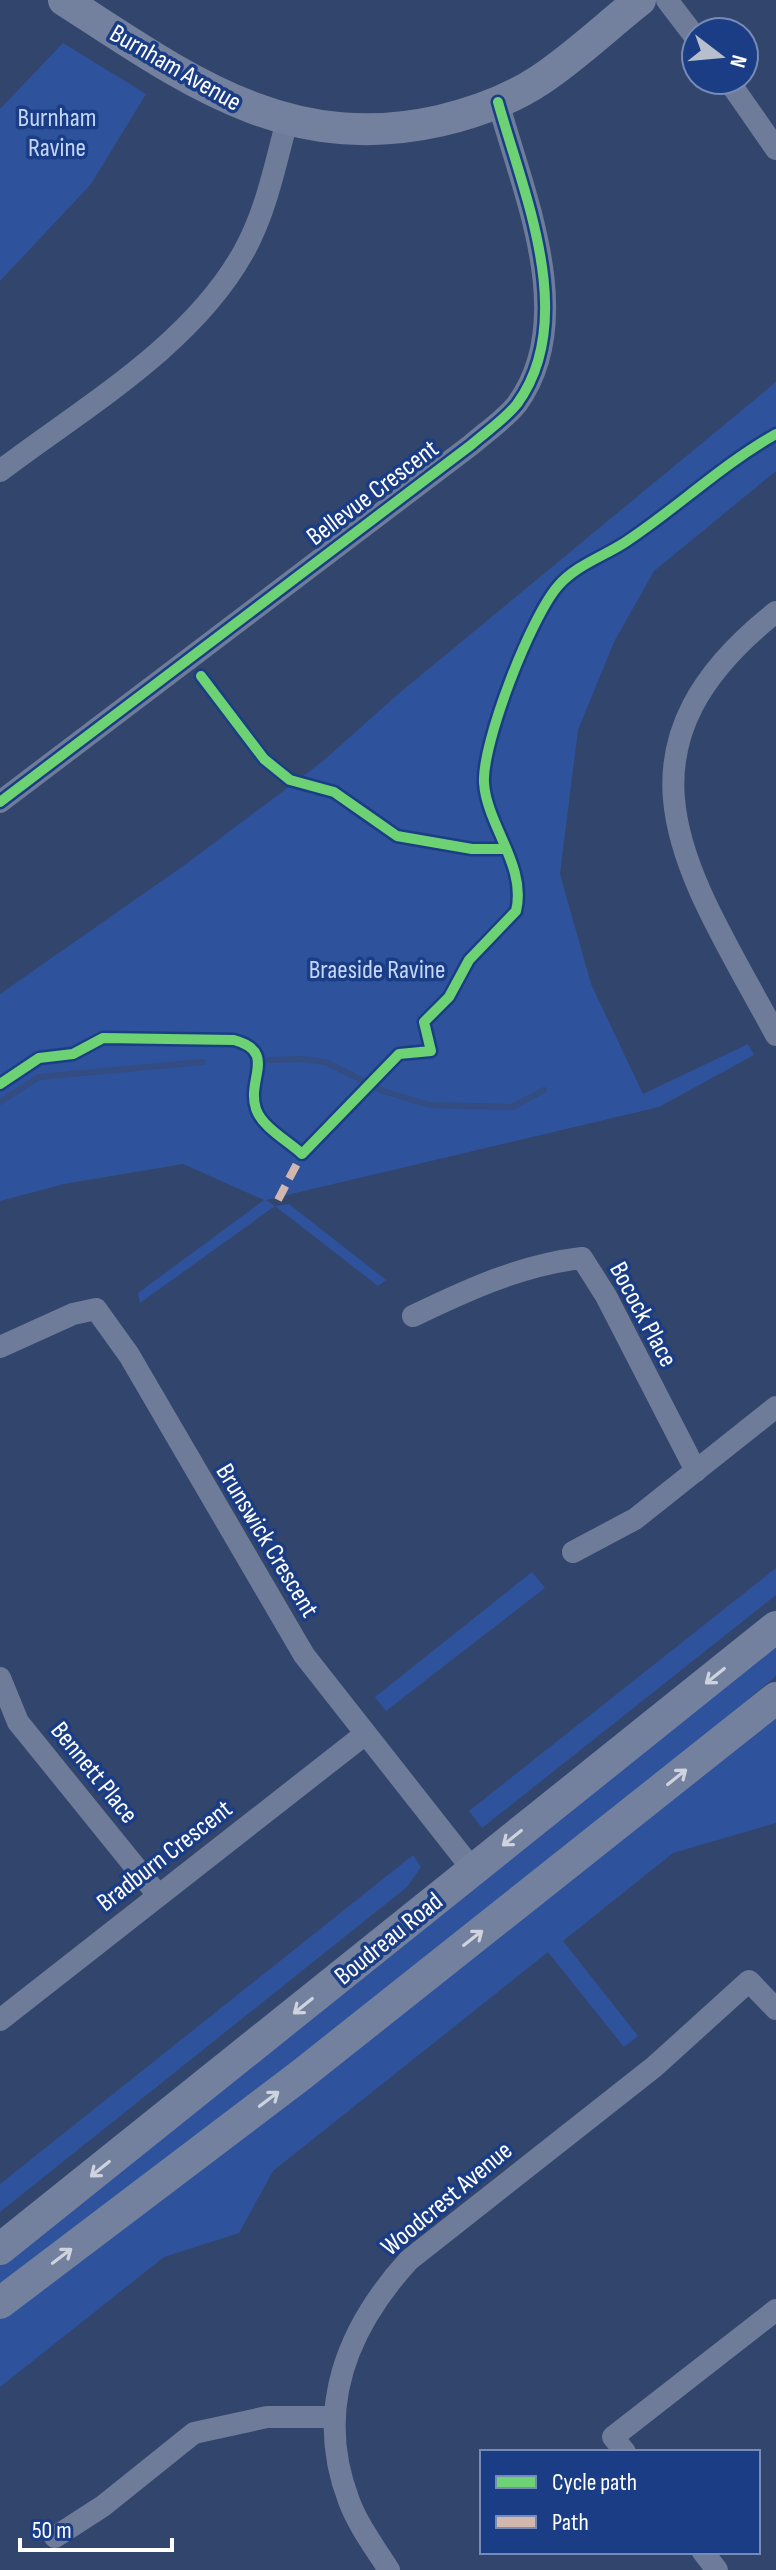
<svg xmlns="http://www.w3.org/2000/svg" width="776" height="2570" viewBox="0 0 776 2570" font-family="'Sofia Sans Condensed',sans-serif">
<rect width="100%" height="100%" fill="#32456c"/>
<g fill="#2e539c">
<polygon points="63,43 146,94 91,184 0,281 0,109"/>
<polygon points="776,382 776,471 654,571 614,642 578,730 560,874 591,984 643,1094 748,1044 754,1055 659,1107 266,1200 275,1206 289,1204 386,1280 378,1286 275,1206 140,1303 138,1293 264,1200 183,1164 64,1184 0,1201 0,994 186,864 323,761 397,695"/>
<polygon points="776,1568 776,1595 482,1828 469,1811"/>
<polygon points="532,1572 545,1588 386,1711 375,1697"/>
<path d="M776,1644V1676C523,1887 263,2089 0,2286V2260Z"/>
<polygon points="776,1713 776,1823 673,1853 563,1941 638,2036 624,2047 548,1952 273,2171 239,2233 164,2257 0,2387 0,2315"/>
<polygon points="413,1855 421,1867 407,1887 0,2212 0,2184"/>
</g>
<g fill="none" stroke-linecap="round" stroke-linejoin="round">
<g stroke="#334c81" stroke-width="6">
<polyline points="269,1060 302,1059 326,1062 383,1091 429,1105 512,1107 544,1090"/>
<polyline points="0,1102 39,1077 203,1062"/>
</g>
<g stroke="#6e7c9a" stroke-width="22">
<polyline points="667,0 696,38"/>
<polyline points="728,80 776,149"/>
<path d="M0,471C83,408 191,346 243,253C266,213 275,165 287,121"/>
<path d="M776,612C596,754 690,875 776,1035"/>
<path d="M0,802L471,445C486,432 505,419 517,404C579,319 523,192 498,102"/>
<path d="M413,1316C467,1290 521,1265 582,1258L606,1296L696,1471"/>
<polyline points="0,1347 73,1314 96,1309 129,1355 304,1655 473,1870"/>
<polyline points="573,1552 635,1519 776,1407"/>
<polyline points="0,1678 18,1722 158,1895"/>
<polyline points="0,2020 364,1735"/>
<polyline points="625,2452 613,2437 776,2310"/>
<polyline points="55,2537 103,2506 194,2433 267,2417 333,2417"/>
<polyline points="703,2552 717,2570"/>
<path d="M389,2570C375,2548 358,2525 349,2501C314,2410 347,2328 409,2260L654,2067L749,1981L776,2009"/>
</g>
<g stroke="#73819f" stroke-width="32">
<path d="M64,0C185,78 286,155 439,121C473,113 510,100 540,80C575,57 607,26 640,0"/>
<polyline points="0,2249 776,1627"/>
<polyline points="0,2303 301,2075 776,1698"/>
</g>
<polyline stroke="#d1b7ad" stroke-width="8" stroke-dasharray="16 8" stroke-linecap="butt" points="278,1200 302,1154"/>
<g stroke="#1a3d85" stroke-width="15">
<g id="cycleway">
<polyline points="201,676 264,759 290,780 334,792 397,836 472,849 506,849"/>
<path d="M0,802L471,445C486,432 505,419 517,404C579,319 523,192 498,102"/>
<path d="M0,1084L39,1058L73,1054L103,1038L234,1040C278,1052 246,1079 256,1109C262,1127 288,1141 302,1154L399,1054L431,1051L424,1022L449,997L469,960L516,911C527,866 487,826 484,783C482,742 531,617 558,586C575,566 602,557 624,543C676,509 721,465 776,434"/>
</g>
</g>
<use href="#cycleway" stroke="#6cd273" stroke-width="10"/>
</g>
<defs><path id="oneway-shaft" d="M-6 0H5M1.5-3L5.5 0L1.5 3" fill="none" stroke-width="1.6" stroke-linecap="round" stroke-linejoin="round" transform="scale(2)"/></defs>
<g stroke="#ced3dd">
<use href="#oneway-shaft" transform="translate(715 1676) rotate(141)"/>
<use href="#oneway-shaft" transform="translate(677 1777) rotate(-39)"/>
<use href="#oneway-shaft" transform="translate(512 1838) rotate(141)"/>
<use href="#oneway-shaft" transform="translate(473 1938) rotate(-38)"/>
<use href="#oneway-shaft" transform="translate(303 2006) rotate(141)"/>
<use href="#oneway-shaft" transform="translate(269 2099) rotate(-37)"/>
<use href="#oneway-shaft" transform="translate(100 2169) rotate(141)"/>
<use href="#oneway-shaft" transform="translate(62 2256) rotate(-37)"/>
</g>
<g text-anchor="middle" stroke-width="7" stroke-linejoin="round" paint-order="stroke">
<g font-size="26" fill="#fff" stroke="#1a3d85">
<text transform="translate(176 67) rotate(30)" y="9">Burnham Avenue</text>
<text transform="translate(372 492) rotate(-37)" y="9">Bellevue Crescent</text>
<text transform="translate(644 1314) rotate(62)" y="9">Bocock Place</text>
<text transform="translate(268 1540) rotate(59)" y="9">Brunswick Crescent</text>
<text transform="translate(95 1772) rotate(51)" y="9">Bennett Place</text>
<text transform="translate(164 1855) rotate(-38)" y="9">Bradburn Crescent</text>
<text transform="translate(388 1938) rotate(-39)" y="9">Boudreau Road</text>
<text transform="translate(446 2198) rotate(-40)" y="9">Woodcrest Avenue</text>
</g>
<g font-size="26" fill="#c5d7f9" stroke="#1a3d85">
<text x="57" y="126">Burnham<tspan x="57" dy="30">Ravine</tspan></text>
<text x="377" y="978">Braeside Ravine</text>
</g>
</g>
<rect x="480" y="2450" width="280" height="104" fill="#1a3d85" stroke="#768bb6" stroke-width="2"/>
<rect x="496" y="2476" width="40" height="12" fill="#6cd273" stroke="#768bb6" stroke-width="2"/>
<text x="552" y="2490" font-size="24" fill="#ffffff">Cycle path</text>
<rect x="496" y="2516" width="40" height="12" fill="#d1b7ad" stroke="#768bb6" stroke-width="2"/>
<text x="552" y="2530" font-size="24" fill="#ffffff">Path</text>
<g transform="translate(720 56) rotate(106)"><circle r="38" fill="#1a3d85" stroke="#768bb6" stroke-width="2"/>
<path d="M0-6L14 30L0 20L-14 30Z" fill="#b7becc"/>
<text y="-12" font-size="22" font-weight="bold" text-anchor="middle" fill="#ffffff">N</text>
</g>
<path d="M20 2538v12h152v-12" fill="none" stroke="#ffffff" stroke-width="4"/>
<text x="32" y="2538" font-size="24" fill="#ffffff" stroke="#1a3d85" stroke-width="6" paint-order="stroke">50 m</text>
</svg>
